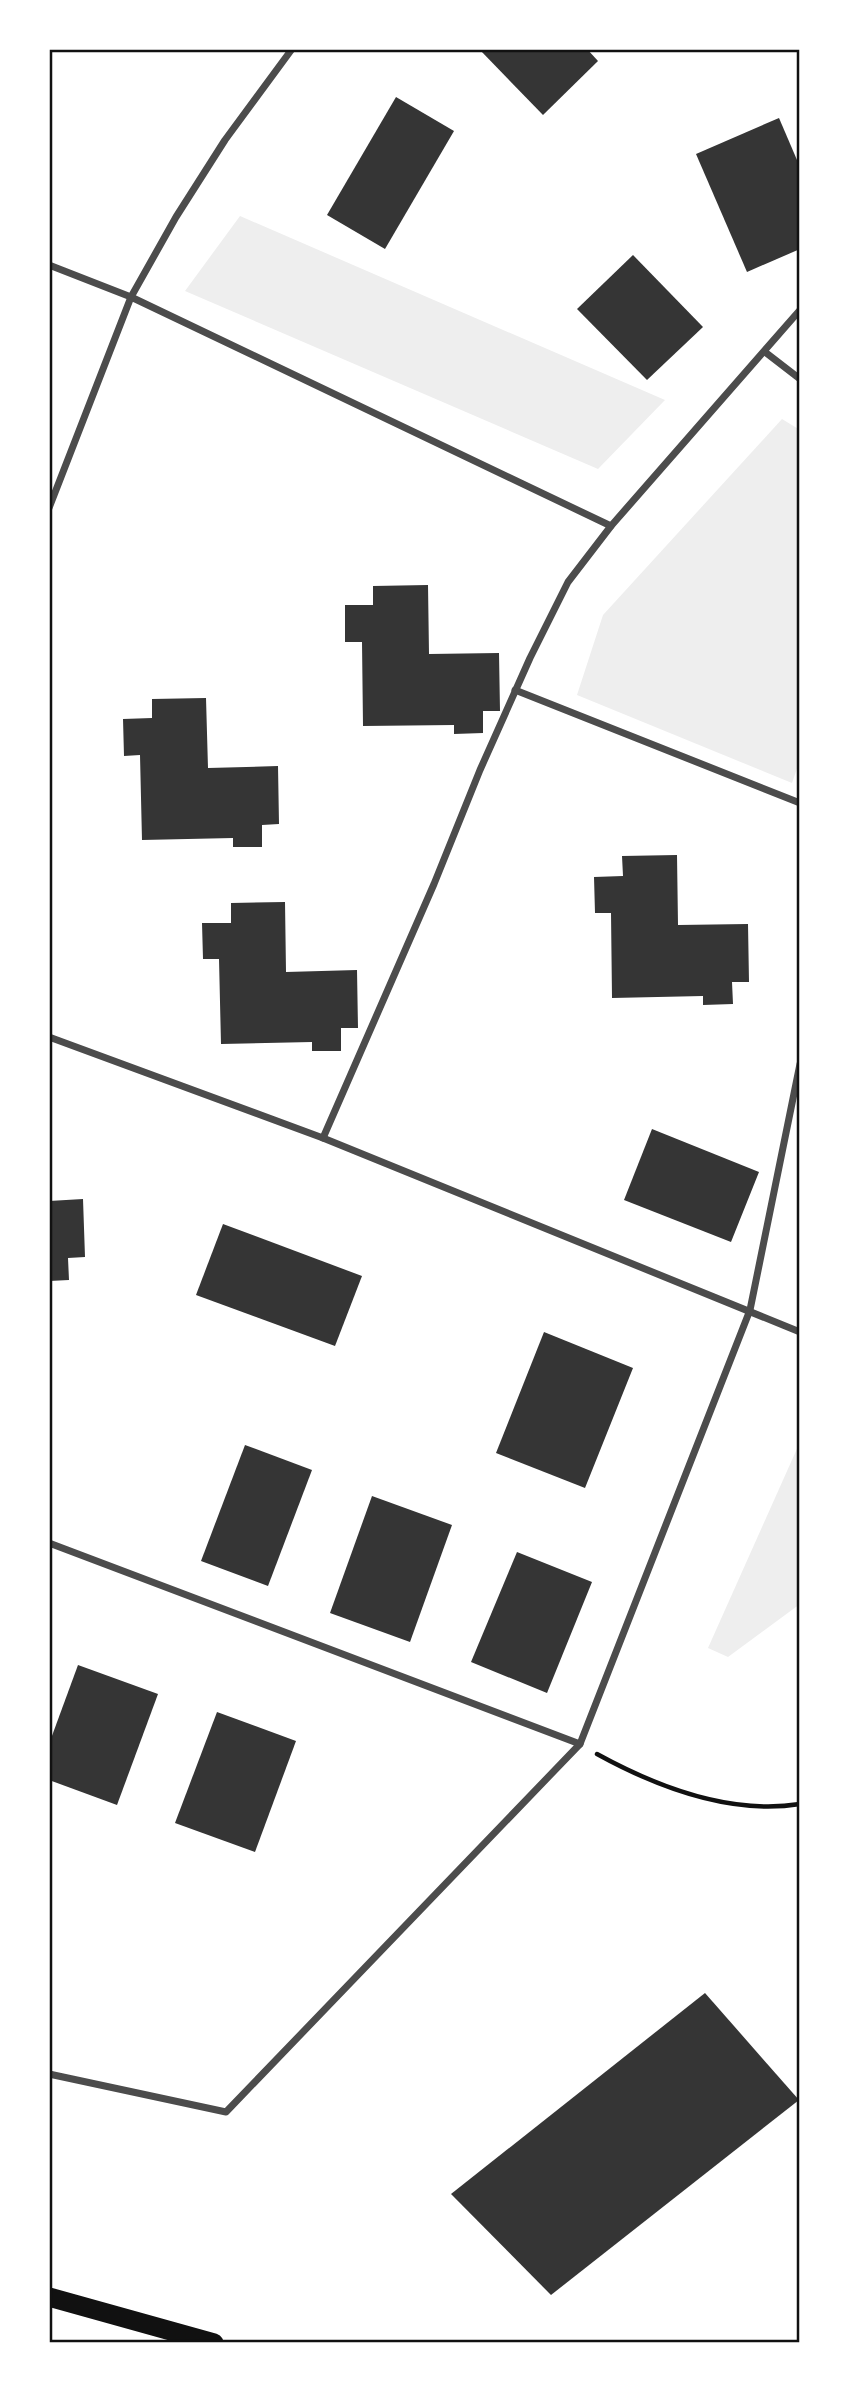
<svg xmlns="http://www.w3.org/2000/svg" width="849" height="2392" viewBox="0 0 849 2392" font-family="Lato,sans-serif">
<rect width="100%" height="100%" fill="#fff"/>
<g fill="#eee">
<polygon points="240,216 665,400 598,469 185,291"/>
<polygon points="782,419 800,430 800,760 792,783 577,695 603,615"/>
<polygon points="800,1442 800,1604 728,1657 708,1648"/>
</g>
<g fill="#353535">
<polygon points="479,49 587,49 598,61 543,115"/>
<polygon points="396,97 454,131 385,249 327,215"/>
<polygon points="779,118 800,167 800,249 747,272 696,154"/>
<polygon points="633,255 703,327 647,380 577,309"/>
<polygon points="428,585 429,654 499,653 500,711 483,711 483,733 454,734 454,725 363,726 362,642 345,642 345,605 373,605 373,586"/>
<polygon points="206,698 208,768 278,766 279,824 262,825 262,847 233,847 233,838 142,840 140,755 124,756 123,719 152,718 152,699"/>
<polygon points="677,855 678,925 748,924 749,982 732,982 733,1004 703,1005 703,996 612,998 611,913 595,913 594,877 623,876 622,856"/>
<polygon points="285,902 286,972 357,970 358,1028 341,1028 341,1051 312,1051 312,1042 221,1044 219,959 203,959 202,923 231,923 231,903"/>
<polygon points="652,1129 759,1172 731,1242 624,1200"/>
<polygon points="83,1199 85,1257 68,1258 69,1280 49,1281 49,1201"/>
<polygon points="223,1224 362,1276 335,1346 196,1295"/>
<polygon points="544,1332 633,1368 585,1488 496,1453"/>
<polygon points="245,1445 312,1470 268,1586 201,1561"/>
<polygon points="372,1496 452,1525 410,1642 330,1613"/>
<polygon points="517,1552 592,1582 547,1693 471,1662"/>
<polygon points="78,1665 158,1694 117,1805 49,1780 49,1744"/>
<polygon points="217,1712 296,1741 255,1852 175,1823"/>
<polygon points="705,1993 799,2100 551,2295 451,2194"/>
</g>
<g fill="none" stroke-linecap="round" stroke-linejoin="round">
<path stroke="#111" stroke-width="4.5" d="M597,1754C657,1787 731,1815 800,1804"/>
<g stroke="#4c4c4c" stroke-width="7">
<polyline points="49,265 131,297 611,526"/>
<polyline points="765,352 800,379"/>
<polyline points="49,508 131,297 176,217 225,140 292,49"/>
<polyline points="515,690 800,803"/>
<polyline points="49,1037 323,1138 800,1332"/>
<polyline points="323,1138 434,884 480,770 530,658 568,582 611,526 800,310"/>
<polyline points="49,1543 580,1744"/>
<polyline points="49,2074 226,2112 580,1744 750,1310 800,1064"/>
</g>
<polyline stroke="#111" stroke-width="19" points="49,2297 214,2343"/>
</g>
<rect width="849" height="2392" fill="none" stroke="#ffffff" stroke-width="102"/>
<rect x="51" y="51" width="747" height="2290" fill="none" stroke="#111" stroke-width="2.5"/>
</svg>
